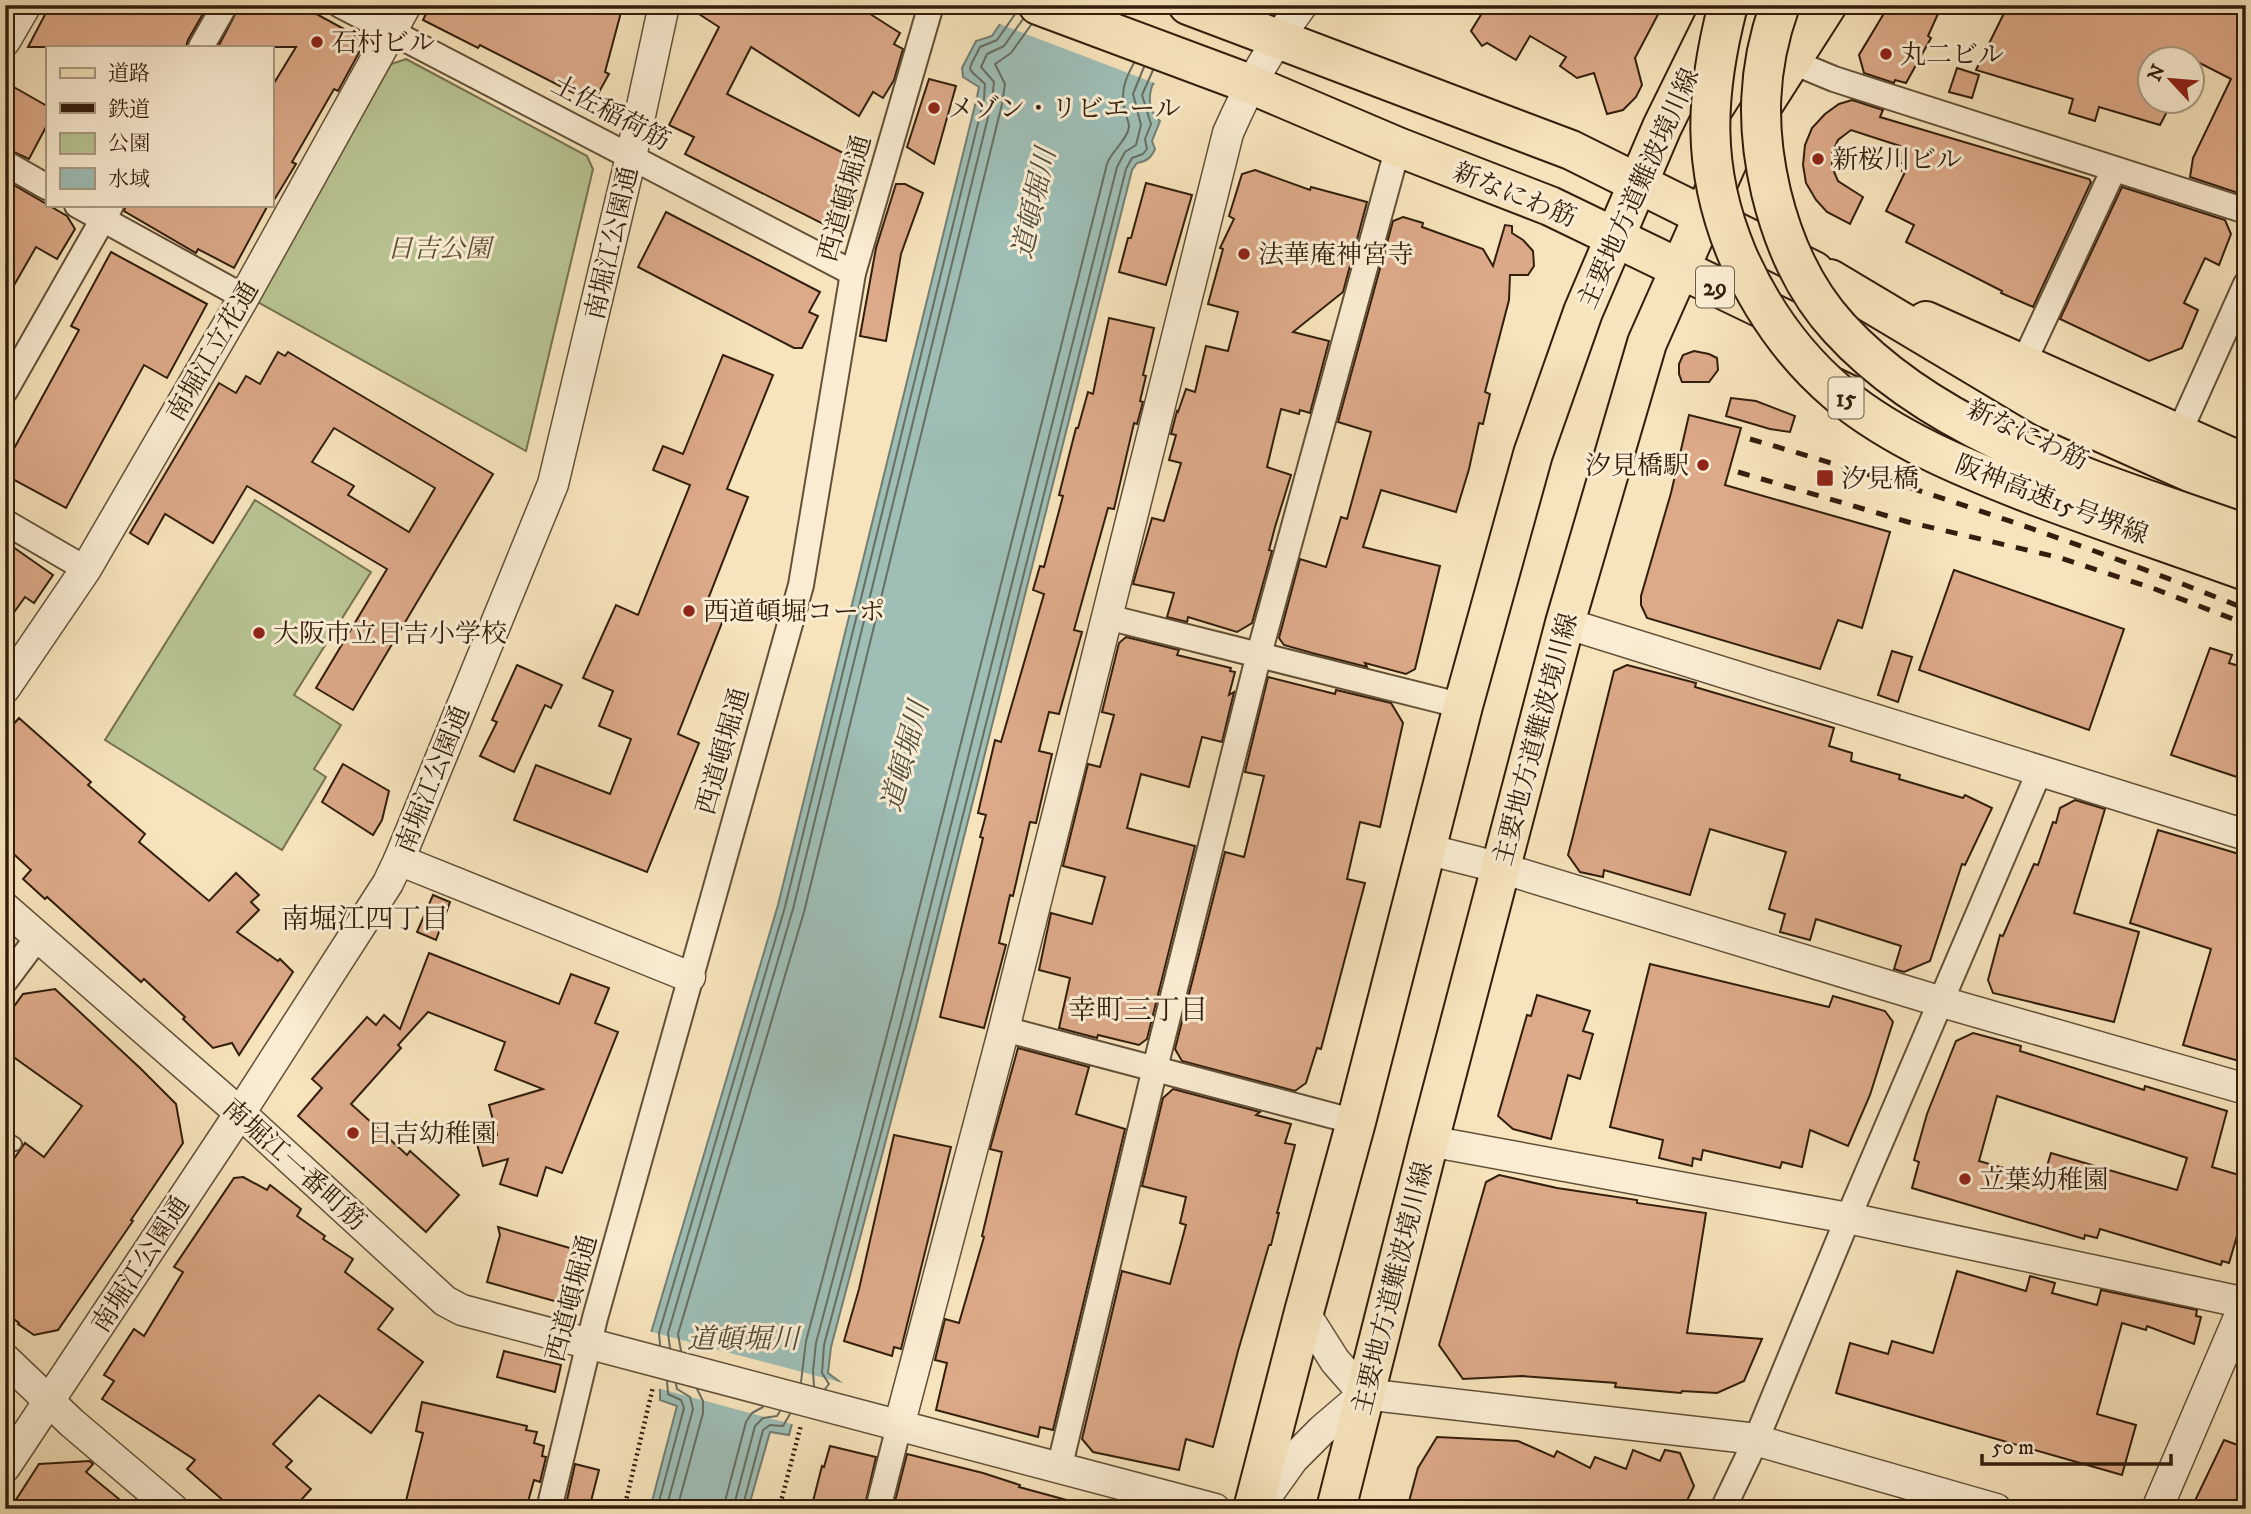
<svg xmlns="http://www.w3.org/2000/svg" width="2251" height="1514" viewBox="0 0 2251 1514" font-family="'IM FELL DW Pica','Noto Serif JP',serif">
<rect width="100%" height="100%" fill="#f7e4bc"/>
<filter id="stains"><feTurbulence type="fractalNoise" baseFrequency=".00286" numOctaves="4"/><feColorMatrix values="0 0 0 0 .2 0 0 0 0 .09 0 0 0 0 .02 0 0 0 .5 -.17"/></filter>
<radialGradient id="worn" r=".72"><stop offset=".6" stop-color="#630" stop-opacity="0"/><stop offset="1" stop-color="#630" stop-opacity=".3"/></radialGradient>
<g fill="#b9c593" stroke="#767250" stroke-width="2">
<polygon points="406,59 587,156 593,169 526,451 256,301 391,64"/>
<polygon points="255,500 371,572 294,695 341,725 314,769 326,777 282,850 105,740"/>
</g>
<path fill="#9ebeb6" stroke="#737e72" stroke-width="2" d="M1199,5L1152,86C1148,98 1149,112 1160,121L1152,141L1155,149C1151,158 1147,161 1137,163L1132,170L917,1023L831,1347L828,1373L844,1385L793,1420L789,1435L770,1432L748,1509H650L677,1406L660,1400V1383L651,1333L778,905L977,97L979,87L963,77L962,68L976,41L992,36L1000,24Z"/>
<g fill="#f7e4bc">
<polygon points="1009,5 1203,5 1157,84 997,23"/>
<polygon points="648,1331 847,1384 847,1386 795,1425 657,1388"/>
</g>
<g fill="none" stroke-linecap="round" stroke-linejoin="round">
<g stroke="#686e61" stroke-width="2">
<path d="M660,1345L659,1333L785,907L984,99L985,84C965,65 967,74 980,47L997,40L1018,10"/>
<polyline points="670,1348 668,1333 793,909 992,101 994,82 981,67 987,54 1004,46 1023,19"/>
<polyline points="681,1351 678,1334 804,912 1002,104 1005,84 995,64 1011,53 1031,25"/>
<path d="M801,1382L806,1341L892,1016L1107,164C1112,150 1127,141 1129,127C1129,122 1126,116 1125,111C1120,92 1125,79 1134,63"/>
<polyline points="814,1386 813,1371 816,1343 902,1019 1117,167 1125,152 1136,145 1141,125 1133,94 1144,67"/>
<polyline points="825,1389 829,1384 822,1373 824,1345 911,1021 1126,169 1132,158 1143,154 1147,149 1145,139 1151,124 1142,95 1153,70"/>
<polyline points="657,1509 684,1408 681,1400 668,1394 667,1381"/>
<polyline points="666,1509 693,1409 690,1397 677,1389 676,1384"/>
<polyline points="677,1509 703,1413 703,1401 697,1389"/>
<polyline points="723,1509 746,1422 752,1413 763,1407"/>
<polyline points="733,1509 755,1426 763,1418 777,1416 780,1411"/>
<polyline points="742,1509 763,1430 770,1425 783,1426 790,1414"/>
</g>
</g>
<g fill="#ddaa89" stroke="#321e0c" stroke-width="2" fill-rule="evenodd">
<polygon points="50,5 208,5 188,40 186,47 28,47"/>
<polygon points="240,5 300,5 355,35 361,49 338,91 334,89 292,162 296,164 271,205 271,88 296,47 218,47"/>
<polygon points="430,5 623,5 605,72 609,74 593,103 480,45 478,48 423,20"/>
<polygon points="685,5 856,5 900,33 894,44 903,49 894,80 883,98 873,92 859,116 751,47 727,94 863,163 843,204 851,208 839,232 685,154 694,137 669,125 719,27"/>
<polygon points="1487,5 1663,5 1635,58 1642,85 1636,97 1623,110 1607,114 1594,73 1577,78 1560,66 1566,57 1530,36 1516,60 1487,43 1482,46 1471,31"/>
<polygon points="1889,5 1942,5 1928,36 1931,38 1906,83 1895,80 1894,83 1864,73 1859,55"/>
<polygon points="2008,5 2246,5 2246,188 2238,193 2190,177 2193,158 2231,79 2194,60 2150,60 2150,102 2172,102 2160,125 2099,107 2095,121 2069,113 2073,99 1976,70"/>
<polygon points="1957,68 1979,75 1972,98 1949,92"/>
<polygon points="929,79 956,86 934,164 907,147"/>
<polygon points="5,82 47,106 47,125 29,159 5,148"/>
<polygon points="1852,100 1883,110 1880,117 2089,179 2091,182 2033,307 2001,293 2002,291 1906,242 1914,225 1886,211 1905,172 1902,171 1905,164 1895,162 1900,146 1851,130 1838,140 1832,153 1832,167 1838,181 1863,197 1850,224 1827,212 1816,200 1806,183 1803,165 1805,145 1812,128 1825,114 1839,104"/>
<polygon points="1255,170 1310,190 1311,187 1367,202 1343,292 1293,332 1329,341 1310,413 1300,410 1299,414 1281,409 1267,467 1291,475 1275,527 1269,550 1272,551 1252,623 1237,632 1188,617 1187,622 1167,617 1174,593 1133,584 1152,518 1164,521 1181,463 1169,460 1176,435 1171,434 1177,411 1178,412 1186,389 1195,392 1206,346 1228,351 1238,312 1208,304 1223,249 1220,248 1234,219 1229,216 1242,174"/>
<polygon points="5,180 67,216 75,229 57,259 36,247 5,301"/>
<polygon points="1146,183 1192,195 1166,285 1119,272 1128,238 1131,238"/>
<polygon points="896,184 905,184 923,193 901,254 886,341 860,336 876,248"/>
<polygon points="2122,187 2225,220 2231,234 2219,265 2205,258 2184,303 2198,310 2182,348 2149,361 2060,319"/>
<polygon points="126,205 268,205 234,268 198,249 196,253 124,211"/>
<polygon points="666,212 820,292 809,312 818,316 802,348 794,348 638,267"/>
<polygon points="1403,217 1423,223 1422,227 1483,249 1493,266 1505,225 1512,226 1512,233 1523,240 1533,251 1534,266 1528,275 1510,275 1509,300 1485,392 1490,394 1483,424 1479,423 1469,469 1456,512 1381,490 1363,547 1440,566 1415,669 1406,674 1365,663 1367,667 1312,653 1284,645 1279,638 1300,559 1326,567 1341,517 1347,519 1371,432 1338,422 1393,221"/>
<polygon points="111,252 207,304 167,378 144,365 66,508 5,475 5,465 79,330 71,326"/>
<polygon points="1109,318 1154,328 1143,375 1146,376 1140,401 1143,402 1137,424 1134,423 1114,509 1108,508 1074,630 1082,632 1059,714 1049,712 1039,751 1052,754 1036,823 1030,822 1013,896 1010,895 999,943 1006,945 984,1028 940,1017 983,838 980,837 986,815 978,813 995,740 1001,742 1044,594 1033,590 1040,566 1044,567 1063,496 1059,495 1076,428 1078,428 1088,392 1093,394"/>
<polygon points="1694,351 1709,354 1717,358 1718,370 1709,382 1682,382 1679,374 1679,364 1683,355"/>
<path d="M278,352L285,356L288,352L493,474L353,710L316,688L387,569L247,486L213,543L165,514L148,544L130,533L219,383L236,393L246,376L260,384ZM334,428L435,488L409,532L348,495L354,486L312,462Z"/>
<polygon points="723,355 773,375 727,489 748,497 705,607 725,615 678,734 699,743 647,872 514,820 536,765 610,794 631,739 599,726 613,691 583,678 616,605 638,615 690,485 653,470 663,446 683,454"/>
<polygon points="1731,398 1756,401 1795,416 1790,432 1770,429 1726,416"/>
<polygon points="1689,415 1741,428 1725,485 1890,532 1862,628 1838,620 1820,669 1647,618 1641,605 1641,596 1671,493"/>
<polygon points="13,547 53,575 34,603 25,597 5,625 5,558"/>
<polygon points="1954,570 2124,629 2089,730 1919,670"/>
<polygon points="1126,637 1179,650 1177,655 1231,668 1230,671 1235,672 1229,695 1234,692 1222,742 1202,737 1189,787 1141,774 1127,828 1195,846 1147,1039 1139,1045 1098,1035 1097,1038 1059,1028 1070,978 1039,970 1051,913 1092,924 1105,877 1063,866 1088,764 1100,767 1114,715 1102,712 1119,643"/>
<polygon points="2210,648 2232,655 2229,663 2246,668 2246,780 2171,755"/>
<polygon points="1892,651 1912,657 1898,702 1878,695"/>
<polygon points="517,665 562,685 551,708 545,705 514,772 480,756 497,722 492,720"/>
<polygon points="1627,665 1696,683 1695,687 1834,728 1829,746 1852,753 1851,761 1900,775 1899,779 1963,798 1965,795 1992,808 1965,865 1962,864 1930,961 1904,972 1894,969 1901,946 1816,919 1810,940 1780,932 1785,914 1769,909 1786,852 1710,829 1690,895 1604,870 1603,877 1580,872 1568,855 1573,836 1614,671"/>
<polygon points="1268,677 1335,694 1336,690 1391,703 1403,723 1380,827 1360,822 1347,879 1365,883 1321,1049 1317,1048 1306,1083 1295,1091 1182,1061 1175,1049 1225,852 1244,857 1264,776 1245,772"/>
<polygon points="19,718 91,782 88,785 145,834 139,842 209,901 236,873 259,895 251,902 259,910 237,932 278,961 280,959 293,972 239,1055 232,1043 213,1048 183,1019 185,1017 144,979 141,982 47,897 45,899 23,879 31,870 5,846 5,734"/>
<polygon points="343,764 389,791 382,820 373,835 322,802"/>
<polygon points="2075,800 2105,809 2074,913 2139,932 2114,1022 1993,993 1988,980 2000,935 2003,936 2034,864 2038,865 2053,822 2056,823 2060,808"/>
<polygon points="2158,830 2246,856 2246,1063 2183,1045 2211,949 2130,923"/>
<polygon points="433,895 450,902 436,940 417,932"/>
<polygon points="429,953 559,1004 571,974 609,988 595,1023 618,1032 562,1173 546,1167 537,1196 500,1184 508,1159 483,1166 476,1140 497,1135 489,1105 543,1089 495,1070 505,1042 428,1012 398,1045 401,1048 351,1104 407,1155 410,1151 459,1195 426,1232 298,1116 322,1088 312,1079 367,1017 376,1025 384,1015 400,1029"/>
<polygon points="1650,964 1829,1007 1833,996 1885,1011 1893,1022 1870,1095 1848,1146 1810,1130 1802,1167 1782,1162 1780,1168 1703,1150 1701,1160 1693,1158 1692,1166 1659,1158 1663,1140 1610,1127"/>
<polygon points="55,989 140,1068 176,1104 183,1143 131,1220 133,1221 58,1330 34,1335 18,1324 19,1323 5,1312 5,1154 13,1160 25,1143 44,1157 82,1106 5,1051 5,1019 23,994"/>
<polygon points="1537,995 1590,1011 1583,1031 1593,1034 1580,1079 1568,1075 1551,1139 1513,1129 1498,1116 1527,1015 1531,1016"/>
<path d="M1973,1033L2021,1046L2020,1051L2144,1090L2145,1086L2227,1111L2212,1167L2246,1177V1239L2237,1236L2229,1263L2222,1261L2221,1265L2100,1229L2097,1238L2085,1235L2084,1239L1912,1188L1919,1162L1914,1160L1927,1114L1956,1041ZM1997,1096L2187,1158L2177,1190L2051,1153L2043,1179L1979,1161Z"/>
<polygon points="1018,1048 1089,1067 1076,1114 1125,1129 1053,1430 1040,1427 1038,1437 936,1410 947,1363 935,1360 945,1319 959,1323 984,1237 982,1236 1002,1152 990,1149"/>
<polygon points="1173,1089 1260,1112 1256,1115 1291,1124 1285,1143 1295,1145 1277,1213 1279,1213 1271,1245 1269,1245 1238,1351 1213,1447 1186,1439 1179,1470 1093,1452 1082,1439 1122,1271 1170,1284 1186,1225 1180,1223 1186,1197 1142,1186 1163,1098"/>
<polygon points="894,1135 951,1147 901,1349 894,1347 892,1356 844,1341 859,1289"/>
<polygon points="1499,1175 1557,1188 1637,1200 1637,1203 1706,1213 1687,1333 1762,1339 1744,1381 1717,1393 1682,1391 1681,1393 1615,1387 1616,1383 1522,1376 1463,1379 1439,1345 1486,1182"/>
<polygon points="243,1177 267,1190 270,1185 301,1209 297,1216 325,1236 323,1239 353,1259 345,1272 393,1309 378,1329 423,1362 371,1433 319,1395 273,1444 292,1461 286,1467 311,1489 293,1509 233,1509 187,1469 195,1460 102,1399 114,1381 104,1375 134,1329 144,1336 183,1272 174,1267 234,1178"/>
<polygon points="498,1227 580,1251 565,1304 487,1282 500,1235"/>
<polygon points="1957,1271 2026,1291 2030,1276 2055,1283 2052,1293 2097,1305 2101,1290 2197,1310 2196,1316 2201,1317 2194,1344 2147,1326 2146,1330 2122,1323 2097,1414 2136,1425 2122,1475 1836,1393 1850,1343 1888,1354 1892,1341 1933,1353"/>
<polygon points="504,1351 561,1365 555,1392 497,1377"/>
<polygon points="422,1402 527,1426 526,1430 537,1432 534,1443 544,1446 542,1456 546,1457 540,1482 534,1480 526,1509 404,1509 423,1433 416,1431"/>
<polygon points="1437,1437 1518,1441 1554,1457 1557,1451 1590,1468 1595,1457 1626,1469 1633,1450 1660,1461 1665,1450 1680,1453 1694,1486 1683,1509 1407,1509 1418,1468"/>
<polygon points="2224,1440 2246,1448 2246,1509 2191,1509"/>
<polygon points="830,1446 876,1457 864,1509 811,1509 822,1466 824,1467"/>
<polygon points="907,1454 983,1473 1020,1485 1019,1487 1074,1502 1073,1509 893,1509"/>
<polygon points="90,1461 93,1464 86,1472 131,1509 10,1509 39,1464"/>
<polygon points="575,1464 599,1470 589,1509 565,1509"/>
</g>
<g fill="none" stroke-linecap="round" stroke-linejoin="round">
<g stroke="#635038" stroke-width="16">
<polyline id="service" points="5,1138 15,1144"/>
</g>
<g stroke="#635038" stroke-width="28">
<g id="minor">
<polyline points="340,5 853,273"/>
<polyline points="201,47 225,5"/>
<polyline points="1793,62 1834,79 2246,211"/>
<polyline points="5,163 47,187"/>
<polyline points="77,205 244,297"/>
<polyline points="2023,364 2114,169"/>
<polyline points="5,391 111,205"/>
<polyline points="2178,435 2246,284"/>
<polyline points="5,522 86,569"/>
<polyline points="1107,617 1463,706"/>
<polyline points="5,981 38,937"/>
<polyline points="1004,1029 1356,1122"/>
<polyline points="1059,1469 1155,1068 1259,654 1398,147"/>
<polyline points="549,1509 595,1318 801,585 853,273 931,5"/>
<polyline points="878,1509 899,1426"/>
<polyline points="1723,1509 1756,1440 1848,1218 2040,770"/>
</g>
</g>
<g stroke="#635038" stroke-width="33">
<g id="tertiary">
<polyline points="5,41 26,5"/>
<polyline points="1565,623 2246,835"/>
<polyline points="5,688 86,569 244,297 406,5"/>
<polyline points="1426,849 1501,868 1942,1002 2246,1089"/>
<polyline points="399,860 690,977"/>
<polyline points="5,908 240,1113 445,1301 462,1310 1215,1509"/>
<polyline points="1429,1141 1848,1218 2246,1303"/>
<polyline points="1304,1312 1335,1361 1364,1394 1748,1438 1996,1509"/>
<polyline points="5,1359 72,1423 173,1509"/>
<path d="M899,1426L1004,1029L1228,133C1250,83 1270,48 1302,5"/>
<polyline points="5,1467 240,1113 388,883 399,860 553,484 631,157 664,5"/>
<polyline points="1258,1508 1293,1459 1322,1430 1364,1394"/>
<polyline points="2157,1509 2246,1301"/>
</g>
</g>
<g stroke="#321e0c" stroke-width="42">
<g id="primary">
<polyline points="1038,5 1250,84 1398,147 1550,206 1869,360"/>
<polyline points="1188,5 1571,150 1814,271"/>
<polyline points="1926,321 2246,464"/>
<polyline points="1253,1509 1304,1312 1356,1122 1463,706 1533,454 1583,312 1662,127 1721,7"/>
<polyline points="1336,1509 1429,1141 1565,623 1647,343 1729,158 1827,5"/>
</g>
</g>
<g stroke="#321e0c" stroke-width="42">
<polyline id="motorway" points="1830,279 2046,408 2246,497"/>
</g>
<g stroke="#321e0c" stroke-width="4.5" stroke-dasharray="2 3.5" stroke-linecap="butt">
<polyline points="624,1509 653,1387"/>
<polyline points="779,1509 801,1425"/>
</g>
<use href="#service" stroke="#faedd3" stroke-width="12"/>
<use href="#minor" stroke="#faedd3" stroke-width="24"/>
<use href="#tertiary" stroke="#faedd3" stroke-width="30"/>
<use href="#primary" stroke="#f7e4bc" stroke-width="38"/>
<use href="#motorway" stroke="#f7e4bc" stroke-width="38"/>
<g stroke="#321e0c" stroke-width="5" stroke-dasharray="12 12" stroke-linecap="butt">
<path d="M1750,439C1917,487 2084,544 2246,609"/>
<polyline points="1738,472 1908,522 2061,558 2155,589 2246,624"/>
</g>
<g stroke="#321e0c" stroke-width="42" stroke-linecap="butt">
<g id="motorway-bridge">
<path d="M1728,5C1705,94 1701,168 1737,254C1760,307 1794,356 1839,394C1895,440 1964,468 2031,494C2102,521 2174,545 2246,571"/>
<path d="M1780,5C1757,69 1756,128 1771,192C1783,242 1804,290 1839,328C1940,439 2109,485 2246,534"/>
</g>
</g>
<use href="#motorway-bridge" stroke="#f7e4bc" stroke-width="38"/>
</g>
<g fill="#8f2418" stroke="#faedd3" stroke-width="2.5">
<circle cx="317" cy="42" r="7"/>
<circle cx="1886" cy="54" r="7"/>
<circle cx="934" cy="108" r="7"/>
<circle cx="1818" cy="159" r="7"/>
<circle cx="1244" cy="254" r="7"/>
<circle cx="1703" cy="465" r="7"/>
<rect x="1816" y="469" width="18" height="18" rx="3.5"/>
<circle cx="689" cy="611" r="7"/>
<circle cx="259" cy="633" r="7"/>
<circle cx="353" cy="1133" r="7"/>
<circle cx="1965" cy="1179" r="7"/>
</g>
<g text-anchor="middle" stroke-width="6" stroke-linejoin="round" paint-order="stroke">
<g fill="#faedd3" stroke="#6e5c48" stroke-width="2">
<rect x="1696" y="266.5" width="38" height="41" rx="5"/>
<rect x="1828.5" y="377.5" width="35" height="41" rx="5"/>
</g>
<g font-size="24" font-weight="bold" fill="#321e0c">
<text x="1715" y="295">29</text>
<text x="1846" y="406">15</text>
</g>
<g font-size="26" fill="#321e0c" stroke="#faedd3" text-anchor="start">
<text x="331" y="51">石村ビル</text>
<text x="1900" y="63">丸二ビル</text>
<text x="948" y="117">メゾン・リビエール</text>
<text x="1832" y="168">新桜川ビル</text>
<text x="1258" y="263">法華庵神宮寺</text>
<text x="1689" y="474" text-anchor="end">汐見橋駅</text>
<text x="1841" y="487">汐見橋</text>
<text x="703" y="620">西道頓堀コーポ</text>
<text x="273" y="642">大阪市立日吉小学校</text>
<text x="367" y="1142">日吉幼稚園</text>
<text x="1979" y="1188">立葉幼稚園</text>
</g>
<g font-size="26" fill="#321e0c" stroke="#faedd3">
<text transform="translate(611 112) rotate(28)" y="9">土佐稲荷筋</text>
<text transform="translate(1638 188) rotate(-66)" y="9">主要地方道難波境川線</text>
<text transform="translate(1515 194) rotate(22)" y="9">新なにわ筋</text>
<text transform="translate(844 198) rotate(-74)" y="9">西道頓堀通</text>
<text transform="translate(611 243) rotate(-77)" y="9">南堀江公園通</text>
<text transform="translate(212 351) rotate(-60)" y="9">南堀江立花通</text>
<text transform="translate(2028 434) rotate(25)" y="9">新なにわ筋</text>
<text transform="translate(2052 499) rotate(21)" y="9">阪神高速15号堺線</text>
<text transform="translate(1535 739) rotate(-75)" y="9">主要地方道難波境川線</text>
<text transform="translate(722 751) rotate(-74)" y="9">西道頓堀通</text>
<text transform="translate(432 779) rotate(-68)" y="9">南堀江公園通</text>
<text transform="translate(295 1164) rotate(42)" y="9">南堀江一番町筋</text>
<text transform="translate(140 1264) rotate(-57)" y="9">南堀江公園通</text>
<text transform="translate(1392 1288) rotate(-76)" y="9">主要地方道難波境川線</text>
<text transform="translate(571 1298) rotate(-75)" y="9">西道頓堀通</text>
</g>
<g font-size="26" font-style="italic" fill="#5a5034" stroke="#faedd3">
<text x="439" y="257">日吉公園</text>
</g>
<g font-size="28" font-style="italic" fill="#524e3f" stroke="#faedd3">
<text transform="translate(1033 203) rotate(-77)" y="10">道頓堀川</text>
<text transform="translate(904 756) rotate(-75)" y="10">道頓堀川</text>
<text x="743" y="1348">道頓堀川</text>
</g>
<g font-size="28" fill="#321e0c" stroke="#faedd3">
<text x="365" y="928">南堀江四丁目</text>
<text x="1138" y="1019">幸町三丁目</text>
</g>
</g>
<rect width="2251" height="1514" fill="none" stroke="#f7e4bc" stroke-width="28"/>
<rect x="7" y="7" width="2237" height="1500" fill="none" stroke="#321e0c" stroke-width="3.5"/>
<rect x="14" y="14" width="2223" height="1486" fill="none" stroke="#321e0c" stroke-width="2"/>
<rect x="46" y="46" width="228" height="161" fill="#faedd3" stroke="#aa9a83" stroke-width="2"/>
<rect x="60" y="68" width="35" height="10" fill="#f7e4bc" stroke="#aa9a83" stroke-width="2"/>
<text x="108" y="80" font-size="21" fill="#321e0c">道路</text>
<rect x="60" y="103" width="35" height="10" fill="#321e0c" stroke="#aa9a83" stroke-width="2"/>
<text x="108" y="116" font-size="21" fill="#321e0c">鉄道</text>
<rect x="60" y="133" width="35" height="21" fill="#b9c593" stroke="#aa9a83" stroke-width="2"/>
<text x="108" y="150" font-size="21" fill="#321e0c">公園</text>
<rect x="60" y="168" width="35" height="21" fill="#9ebeb6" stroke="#aa9a83" stroke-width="2"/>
<text x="108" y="186" font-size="21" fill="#321e0c">水域</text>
<g transform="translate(2171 80) rotate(296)"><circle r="33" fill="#faedd3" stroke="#aa9a83" stroke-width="2"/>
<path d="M0-5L12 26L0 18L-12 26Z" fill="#8f2418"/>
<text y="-10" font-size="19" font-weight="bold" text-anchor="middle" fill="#321e0c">N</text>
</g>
<path d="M1982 1454v10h189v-10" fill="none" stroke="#321e0c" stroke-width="3.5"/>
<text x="1992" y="1454" font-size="21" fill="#321e0c" stroke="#faedd3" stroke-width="5" paint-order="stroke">50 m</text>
<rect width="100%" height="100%" filter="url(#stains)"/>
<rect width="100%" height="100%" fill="url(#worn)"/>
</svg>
